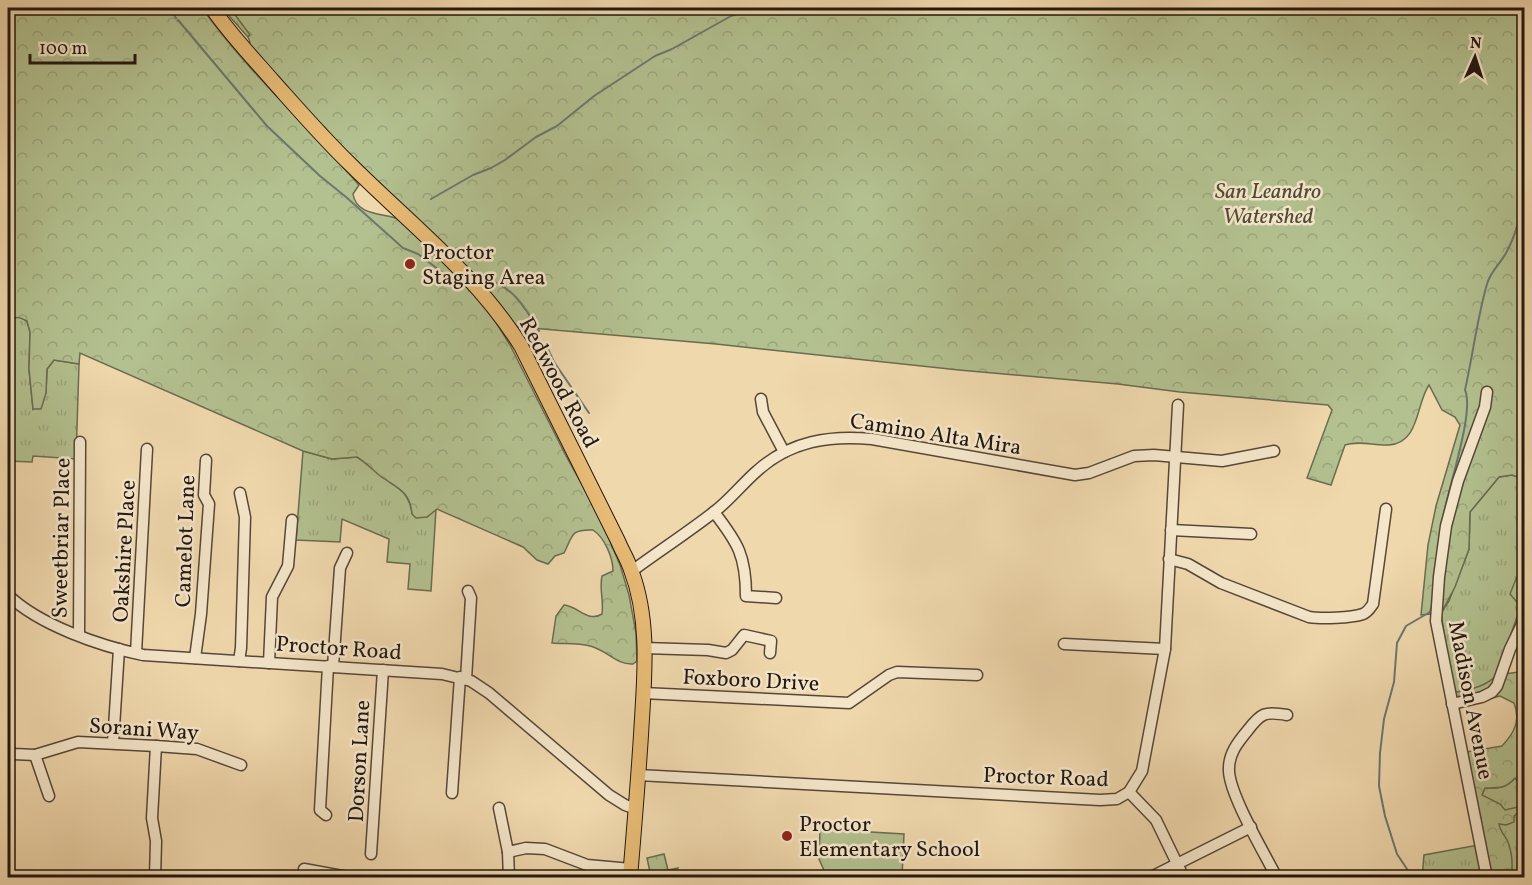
<svg xmlns="http://www.w3.org/2000/svg" width="1532" height="885" viewBox="0 0 1532 885" font-family="Vollkorn,serif">
<defs>
<pattern id="grass-tufts" width="24" height="20" patternUnits="userSpaceOnUse" patternTransform="scale(1.5)"><rect width="24" height="20" fill="#b3c08f"/><path d="M3 7l-1-3M5 7V3M7 7l1-3M15 17l-1-3M17 17v-4M19 17l1-3" fill="none" stroke="#9aa47a"/></pattern>
<pattern id="forest-crowns" width="20" height="18" patternUnits="userSpaceOnUse" patternTransform="scale(1.5)"><rect width="20" height="18" fill="#b3c08f"/><path d="M2 6a3 3 0 1 1 6 0M12 15a3 3 0 1 1 6 0" fill="none" stroke="#9aa47a"/></pattern>
</defs>
<rect width="100%" height="100%" fill="#f0d8ad"/>
<filter id="stains"><feTurbulence type="fractalNoise" baseFrequency=".00333" numOctaves="4"/><feColorMatrix values="0 0 0 0 .2 0 0 0 0 .09 0 0 0 0 .02 0 0 0 .5 -.17"/></filter>
<radialGradient id="worn" r=".72"><stop offset=".6" stop-color="#630" stop-opacity="0"/><stop offset="1" stop-color="#630" stop-opacity=".3"/></radialGradient>
<g fill="url(#grass-tufts)" stroke="#6a6c50" stroke-width="1.5">
<polygon points="222,8 303,8 252,32 248,37"/>
<polygon points="20,317 27,321 30,332 29,369 33,409 46,393 47,369 54,360 79,364 76,459 33,456 32,462 8,461 8,321 12,318"/>
<path d="M303,451L332,459L357,457C377,471 410,486 412,514L427,517L436,509L431,591L408,589L410,564L387,562L389,539L342,519L340,542L296,540Z"/>
<path d="M1512,475L1524,479V569L1516,579V601L1521,605L1497,675C1484,688 1470,689 1453,693L1441,613L1449,601L1469,549L1470,512L1499,477Z"/>
<path d="M1515,778L1521,785L1524,798V877H1508H1511C1511,865 1513,853 1507,842C1504,835 1500,832 1498,824L1514,816L1521,810L1518,807L1505,811L1482,795L1485,788C1499,788 1505,789 1515,778Z"/>
<polygon points="1478,845 1484,877 1422,878 1424,855"/>
</g>
<g fill="url(#forest-crowns)" stroke="#6a6c50" stroke-width="1.5">
<path d="M8,8H202C248,72 307,125 359,185L353,194C357,218 387,212 403,221L475,295L492,316L510,345L566,456L598,513L620,565L629,595L636,633L637,661L633,664C616,665 607,650 590,646C578,643 564,644 552,643L556,616L564,605C578,606 588,623 602,614C604,600 599,589 602,576L613,571C613,558 605,538 593,530C570,529 573,536 564,553L555,556L548,564L537,560L523,547L437,509L427,517L416,518L412,514C410,490 396,488 379,475C372,469 365,462 357,457L332,459L303,451L80,353L79,364L54,360L47,369L46,393L41,409H33L29,369L30,332L27,321C20,317 15,316 8,321Z"/>
<path d="M230,8H1524V479L1512,475L1499,477L1470,512L1469,549L1455,587L1441,613L1421,615L1428,545L1436,506L1460,425L1455,417L1442,410L1429,385C1416,403 1420,443 1389,445C1374,446 1360,440 1345,445L1331,485L1307,478L1332,410L1328,405L1180,392L1118,384L959,370L716,344L508,326L243,48L250,42L248,37L250,35Z"/>
<polygon points="1524,569 1524,607 1516,601 1510,594 1516,579"/>
<path d="M1524,669V798L1520,796L1521,785L1515,778C1505,789 1499,788 1485,788L1482,795L1500,804L1505,810L1518,807L1521,810L1514,816V822L1506,825L1499,824C1500,832 1505,835 1508,842C1512,853 1513,866 1511,877H1490L1466,752L1502,746C1514,733 1521,721 1514,703L1500,696L1456,708L1453,693C1470,689 1484,688 1497,675L1519,672Z"/>
<polygon points="664,854 668,870 678,868 675,877 651,877 647,858"/>
</g>
<polygon fill="#b3c08f" stroke="#6a6c50" stroke-width="1.5" points="820,829 904,834 902,877 827,877 819,859"/>
<g fill="none" stroke-linecap="round" stroke-linejoin="round">
<g stroke="#6a786f" stroke-width="2">
<polyline points="169,8 176,18"/>
<polyline points="178,20 267,126 320,176 346,197 403,248 418,254 447,276"/>
<polyline points="431,199 473,175 491,168 505,160 536,137 557,126 594,96 655,56 672,49 731,16 757,8"/>
<path d="M482,279C510,282 526,308 539,331"/>
<polyline points="547,347 554,362 589,413"/>
<path d="M1443,519C1447,491 1475,412 1465,390C1473,354 1477,319 1487,284C1490,272 1500,264 1506,253C1516,235 1521,215 1524,195"/>
<polyline points="1413,878 1397,854 1385,816 1379,786 1380,753 1384,719 1394,682 1397,643 1406,626 1430,612 1432,605"/>
</g>
<g stroke="#564739" stroke-width="13">
<g id="minor">
<polyline points="1487,392 1485,407 1458,481 1446,526 1439,577 1436,621 1487,878"/>
<polyline points="761,399 763,412 784,452"/>
<path d="M714,512C738,543 746,556 746,596L776,598"/>
<polyline points="1171,530 1251,534"/>
<path d="M1169,559L1188,564L1221,583L1309,617C1321,619 1351,618 1363,614C1368,612 1370,608 1373,604L1386,509"/>
<path d="M632,571C659,551 687,533 714,512C730,500 742,484 757,471C790,441 830,435 872,439L1075,475L1089,473L1134,456L1154,455L1222,461L1274,451"/>
<path d="M8,595C39,625 100,646 143,655L442,674L471,681L489,693L609,795L625,805L636,809"/>
<polyline points="79,635 80,442"/>
<polyline points="1064,644 1165,649"/>
<polyline points="644,648 708,650 726,653 732,650 744,635 771,641 770,653"/>
<polyline points="136,653 147,449"/>
<polyline points="195,658 201,614 209,504 204,495 206,460"/>
<polyline points="239,661 241,648 245,517 240,493"/>
<polyline points="269,663 272,597 288,566 292,520"/>
<polyline points="333,667 340,568 347,553"/>
<polyline points="466,679 471,598 468,591"/>
<polyline points="643,693 849,703 889,675 897,672 977,675"/>
<polyline points="1452,704 1482,697 1492,692 1497,686 1510,649 1524,620"/>
<polyline points="113,743 119,649"/>
<polyline points="8,750 14,754 35,755 78,742 156,746 197,749 241,765"/>
<polyline points="35,755 49,796"/>
<polyline points="638,775 1100,800 1117,799 1129,792 1142,771 1165,649 1178,405"/>
<polyline points="1129,792 1156,820 1184,878"/>
<polyline points="452,793 460,677"/>
<polyline points="499,808 508,852 509,878"/>
<polyline points="326,815 320,810 328,666"/>
<polyline points="508,852 526,848 545,849 587,865 631,869"/>
<polyline points="371,854 383,670"/>
<polyline points="304,869 353,878"/>
<polyline points="8,877 8,878"/>
<polyline points="155,878 156,841 152,818 156,746"/>
<polyline points="1149,878 1251,827"/>
<path d="M1277,878C1265,854 1230,796 1229,771C1228,754 1238,742 1248,730C1261,713 1265,711 1287,715"/>
</g>
</g>
<g stroke="#221712" stroke-width="16">
<path id="major" d="M212,8C230,34 252,57 273,81C298,109 323,138 350,164C409,223 476,274 521,346L618,541C622,551 628,560 631,570C651,622 644,681 641,735C638,783 634,830 630,878"/>
</g>
<use href="#minor" stroke="#f5e6ca" stroke-width="10"/>
<use href="#major" stroke="#e8bc76" stroke-width="14"/>
</g>
<g fill="#8f2418" stroke="#f5e6ca" stroke-width="2">
<circle cx="410" cy="264" r="6"/>
<circle cx="787" cy="836" r="6"/>
</g>
<g text-anchor="middle" stroke-width="5" stroke-linejoin="round" paint-order="stroke">
<g font-size="22" font-style="italic" fill="#4e4a38" stroke="#f5e6ca">
<text x="1268" y="198">San Leandro<tspan x="1268" dy="25">Watershed</tspan></text>
</g>
<g font-size="22" fill="#221712" stroke="#f5e6ca" text-anchor="start">
<text x="422" y="259">Proctor<tspan x="422" dy="25">Staging Area</tspan></text>
<text x="799" y="831">Proctor<tspan x="799" dy="25">Elementary School</tspan></text>
</g>
<g font-size="22" fill="#221712" stroke="#f5e6ca">
<text transform="translate(560 382) rotate(62)" y="8">Redwood Road</text>
<text transform="translate(936 433) rotate(9)" y="8">Camino Alta Mira</text>
<text transform="translate(60 538) rotate(-89)" y="8">Sweetbriar Place</text>
<text transform="translate(184 541) rotate(-88)" y="8">Camelot Lane</text>
<text transform="translate(123 551) rotate(-87)" y="8">Oakshire Place</text>
<text transform="translate(339 647) rotate(4)" y="8">Proctor Road</text>
<text transform="translate(751 679) rotate(3)" y="8">Foxboro Drive</text>
<text transform="translate(1472 700) rotate(79)" y="8">Madison Avenue</text>
<text transform="translate(144 728) rotate(4)" y="8">Sorani Way</text>
<text transform="translate(358 761) rotate(-87)" y="8">Dorson Lane</text>
<text transform="translate(1046 776) rotate(2)" y="8">Proctor Road</text>
</g>
</g>
<rect width="1532" height="885" fill="none" stroke="#f0d8ad" stroke-width="30"/>
<rect x="9" y="9" width="1514" height="867" fill="none" stroke="#221712" stroke-width="3"/>
<rect x="15" y="15" width="1502" height="855" fill="none" stroke="#221712" stroke-width="1.5"/>
<g transform="translate(1475 57) rotate(3)" stroke="#f5e6ca" stroke-width="4.5" paint-order="stroke">
<path d="M0-4.5L10 22L0 15L-10 22Z" fill="#221712"/>
<text y="-9" font-size="16" font-weight="bold" text-anchor="middle" fill="#221712">N</text>
</g>
<path d="M30 54v9h105v-9" fill="none" stroke="#221712" stroke-width="3"/>
<text x="39" y="54" font-size="18" fill="#221712" stroke="#f5e6ca" stroke-width="4.5" paint-order="stroke">100 m</text>
<rect width="100%" height="100%" filter="url(#stains)"/>
<rect width="100%" height="100%" fill="url(#worn)"/>
</svg>
